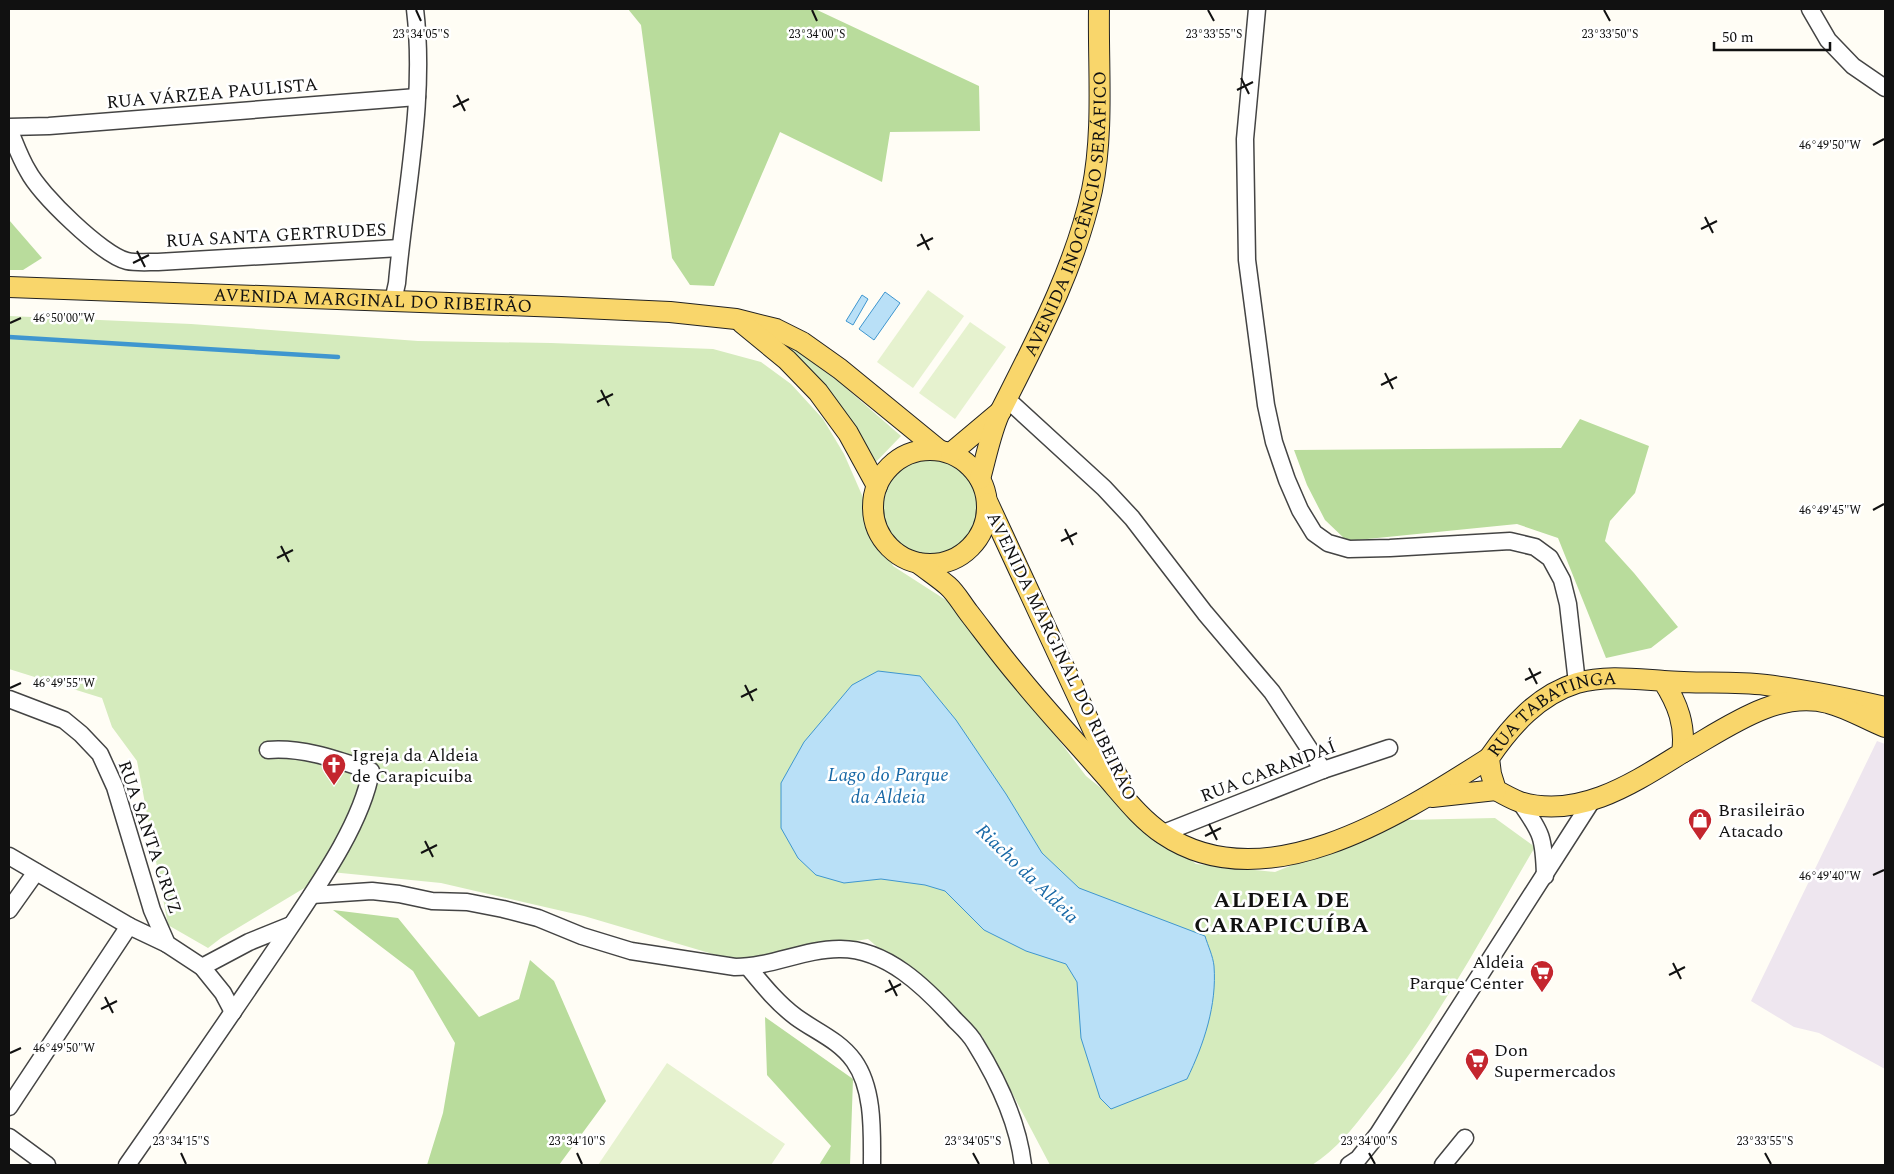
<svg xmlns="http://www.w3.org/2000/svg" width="1894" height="1174" viewBox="0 0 1894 1174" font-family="Spectral,serif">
<rect width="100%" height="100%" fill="#fffdf5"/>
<polygon fill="#eee6ef" points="1877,741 1885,744 1885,1069 1819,1033 1794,1027 1751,1001"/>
<g fill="#d5ebbd">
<path d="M9,316L191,324L418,341L551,343L713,349L761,362L791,384L823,419L844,454L893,566L952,604L1011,677L1086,776L1196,864L1275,872L1404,820L1495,818L1535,847C1483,935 1435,1027 1370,1106C1353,1128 1336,1150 1312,1165H1050L982,1036L868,939L733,960L584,916L441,883L331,872L221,938L208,948L168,925L137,761L112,727L102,698L9,669Z"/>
<polygon points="790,346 839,382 901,436 872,466 784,353"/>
<circle cx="930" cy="507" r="49"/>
</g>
<g fill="#b9dc9c">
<polygon points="628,9 815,9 979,86 980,131 890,132 882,182 780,132 714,286 690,285 672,258 641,25"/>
<polygon points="9,220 42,258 23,270 9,270"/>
<polygon points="1580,419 1649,446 1635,493 1610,521 1605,541 1634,573 1678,627 1651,648 1606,658 1558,538 1517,524 1347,541 1325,520 1307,485 1294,450 1561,448"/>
<polygon points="333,910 398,918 479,1017 519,999 530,960 554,981 606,1101 559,1165 427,1165 443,1113 455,1043 413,971"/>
<polygon points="765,1017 853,1079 850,1165 819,1165 831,1146 767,1075"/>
</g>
<g fill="#e6f2cf">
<polygon points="928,290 964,316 913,388 877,362"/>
<polygon points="970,322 1006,347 955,419 919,393"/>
<polygon points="667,1063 785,1144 771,1165 598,1165"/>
</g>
<g fill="#b9e0f7" stroke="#3f96cf">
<polygon points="885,292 900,303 874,340 859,329"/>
<polygon points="862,295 868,299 853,325 846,321"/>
<path d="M878,671L920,676L956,720L1006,794L1042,853L1079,888L1205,936C1208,946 1213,956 1214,966C1217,1005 1204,1044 1187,1079L1111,1109L1100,1098L1081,1038L1077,982L1066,964L1026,951L984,930L945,891L925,885L881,879L844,883L816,875L798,858L781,828V783L804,742L852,685Z"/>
</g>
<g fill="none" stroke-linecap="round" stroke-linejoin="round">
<polyline stroke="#3f96cf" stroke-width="4.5" points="9,337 338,357"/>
<g stroke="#444" stroke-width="19">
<g id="minor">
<polyline points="1257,9 1245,139 1247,260 1266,405 1274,442 1287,480 1300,510 1314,533 1328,543 1349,549 1390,548 1510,541 1535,547 1550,558 1562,580 1568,604 1577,683"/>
<polyline points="1810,9 1828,40 1853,66 1885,88"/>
<polyline points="9,127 49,126 417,97"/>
<path d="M9,129C15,143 20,158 28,171C40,194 102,255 127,261C136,263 148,262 158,262L400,248"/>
<path d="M393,301L397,283C405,192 426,100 415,9"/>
<polyline points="1008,400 1104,488 1132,518 1205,613 1272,692 1323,770"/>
<polyline points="9,699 64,720 81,734 100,754 115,787 152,910 167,944 202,967 223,993 233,1012"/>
<path d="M1520,802C1542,833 1544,838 1545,876"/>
<polyline points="1161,834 1323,770 1389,748"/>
<polyline points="9,856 129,926 167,944"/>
<path d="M312,895L372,891L399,894L432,901L467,902L503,909L538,918L582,936L631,951L735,967C771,967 804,949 839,949C886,948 926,988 955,1020C962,1027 970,1034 975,1043C998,1080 1018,1122 1023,1165"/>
<polyline points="9,910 36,872"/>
<polyline points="202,967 249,942 291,925"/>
<path d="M748,967C762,984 777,1003 796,1017C815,1031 839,1040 854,1061C874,1089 872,1132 872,1165"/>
<polyline points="9,1107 129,926"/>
<polyline points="9,1137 47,1165"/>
<path d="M127,1165C178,1092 229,1018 279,944C311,895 361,828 371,771C338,760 303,747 268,750"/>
<polyline points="1349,1165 1358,1159 1378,1134 1593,799"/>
<polyline points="1443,1165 1465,1138"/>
</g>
</g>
<g stroke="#222" stroke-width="22">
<g id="major">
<path id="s1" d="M9,287L561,307L670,312L736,319L776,329L802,342L840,369L939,450"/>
<polyline points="742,323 787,360 818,392 848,433 877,486"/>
<circle cx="930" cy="507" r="57"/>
<polyline points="951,453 1001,411"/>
<path id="s2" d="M980,479C986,458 991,430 1001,410C1037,339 1075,268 1092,190C1104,131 1098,69 1099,9"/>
<polyline points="988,503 1095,734 1120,781"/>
<path d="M918,563C928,571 939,578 948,586C956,593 962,604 969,613C986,635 1002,657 1020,678C1046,710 1075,741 1102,772C1121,793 1139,818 1163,834C1265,903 1401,814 1489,758"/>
<path id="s3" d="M1663,681C1678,704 1686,726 1682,753C1635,782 1579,820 1520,802C1512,799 1503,794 1496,790L1491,774L1489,758C1511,726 1538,695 1577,683C1605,675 1635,679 1664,681C1697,684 1732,681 1766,685C1806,690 1846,698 1885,707"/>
<path d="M1682,753C1725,729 1777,689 1828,703C1848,708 1867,720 1885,727"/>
<polyline points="1432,797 1496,790"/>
</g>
</g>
<use href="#minor" stroke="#fff" stroke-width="16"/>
<use href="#major" stroke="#f9d66b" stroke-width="20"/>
</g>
<path fill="none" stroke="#111" stroke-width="2" d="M416,10L421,21M812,10L817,21M1208,10L1214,21M1604,10L1610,21M1241,78L1249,94M1237,90L1253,82M457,95L465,111M453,107L469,99M1873,145L1884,139M1705,217L1713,233M1701,229L1717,221M921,234L929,250M917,246L933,238M137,251L145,267M133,263L149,255M10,323L21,318M1385,373L1393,389M1381,385L1397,377M601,390L609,406M597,402L613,394M1873,510L1884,504M1065,529L1073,545M1061,541L1077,533M281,546L289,562M277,558L293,550M1529,668L1537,684M1525,680L1541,672M745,685L753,701M10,688L21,683M741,697L757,689M1209,824L1217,840M1205,836L1221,828M425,841L433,857M421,853L437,845M1873,875L1884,870M1673,963L1681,979M1669,975L1685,967M889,980L897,996M885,992L901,984M105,997L113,1013M101,1009L117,1001M10,1053L21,1048M181,1153L186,1164M577,1153L582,1164M973,1153L979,1164M1369,1153L1375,1164M1765,1153L1771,1164"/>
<defs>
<g id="church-pin" transform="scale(1.25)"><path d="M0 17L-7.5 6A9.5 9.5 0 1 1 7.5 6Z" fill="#c4262e" stroke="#fff"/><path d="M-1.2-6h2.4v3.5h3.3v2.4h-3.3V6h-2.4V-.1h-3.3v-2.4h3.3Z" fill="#fff"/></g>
<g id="shop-pin" transform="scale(1.25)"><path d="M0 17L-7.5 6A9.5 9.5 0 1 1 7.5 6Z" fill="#c4262e" stroke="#fff"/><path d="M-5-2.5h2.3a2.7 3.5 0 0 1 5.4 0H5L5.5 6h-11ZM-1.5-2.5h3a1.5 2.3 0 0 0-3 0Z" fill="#fff"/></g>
<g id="supermarket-pin" transform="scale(1.25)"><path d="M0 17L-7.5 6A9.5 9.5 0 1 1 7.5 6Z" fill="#c4262e" stroke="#fff"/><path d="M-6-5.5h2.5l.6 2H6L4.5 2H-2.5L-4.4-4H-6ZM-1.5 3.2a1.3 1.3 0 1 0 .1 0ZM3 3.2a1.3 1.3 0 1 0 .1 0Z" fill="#fff"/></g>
</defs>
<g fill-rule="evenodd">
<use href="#church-pin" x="334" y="765"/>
<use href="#shop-pin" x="1700" y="820"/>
<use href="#supermarket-pin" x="1542" y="972"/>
<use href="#supermarket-pin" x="1477" y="1060"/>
</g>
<g text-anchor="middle" stroke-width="5" stroke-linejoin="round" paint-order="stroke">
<g font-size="18" fill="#111" stroke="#fff">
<text transform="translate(212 93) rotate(-5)" y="6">RUA VÁRZEA PAULISTA</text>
<text dy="6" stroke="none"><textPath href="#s2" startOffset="282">AVENIDA INOCÊNCIO SERÁFICO</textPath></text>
<text transform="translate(276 235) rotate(-3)" y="6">RUA SANTA GERTRUDES</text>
<text dy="6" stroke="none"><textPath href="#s1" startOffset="364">AVENIDA MARGINAL DO RIBEIRÃO</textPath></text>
<text transform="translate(1062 656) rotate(64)" y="6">AVENIDA MARGINAL DO RIBEIRÃO</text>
<text dy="6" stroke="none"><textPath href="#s3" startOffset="392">RUA TABATINGA</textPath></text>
<text transform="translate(1268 771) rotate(-21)" y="6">RUA CARANDAÍ</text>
<text transform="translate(150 837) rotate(71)" y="6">RUA SANTA CRUZ</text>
</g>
<g font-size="18" fill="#111" stroke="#fff" text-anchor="start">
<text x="352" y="761">Igreja da Aldeia<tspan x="352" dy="21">de Carapicuiba</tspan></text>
<text x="1718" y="816">Brasileirão<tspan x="1718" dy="21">Atacado</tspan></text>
<text x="1524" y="968" text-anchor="end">Aldeia<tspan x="1524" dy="21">Parque Center</tspan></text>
<text x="1494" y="1056">Don<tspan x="1494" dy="21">Supermercados</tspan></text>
</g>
<g font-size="19" font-style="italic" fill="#1768a6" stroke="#fff">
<text x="888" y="781">Lago do Parque<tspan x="888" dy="22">da Aldeia</tspan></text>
<text transform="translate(1028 873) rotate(44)" y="7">Riacho da Aldeia</text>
</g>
<g font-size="22" font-weight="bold" letter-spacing="1" fill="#111" stroke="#fff">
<text x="1282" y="907">ALDEIA DE<tspan x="1282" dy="25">CARAPICUÍBA</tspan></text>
</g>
</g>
<g font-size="12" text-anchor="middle" fill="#111" stroke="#fff" stroke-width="5" stroke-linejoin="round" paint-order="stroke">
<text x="421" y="38">23°34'05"S</text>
<text x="817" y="38">23°34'00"S</text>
<text x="1214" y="38">23°33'55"S</text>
<text x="1610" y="38">23°33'50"S</text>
<text x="1830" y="149">46°49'50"W</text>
<text x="64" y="322">46°50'00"W</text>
<text x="1830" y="514">46°49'45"W</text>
<text x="64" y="687">46°49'55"W</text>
<text x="1830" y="880">46°49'40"W</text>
<text x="64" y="1052">46°49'50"W</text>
<text x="181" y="1145">23°34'15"S</text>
<text x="577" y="1145">23°34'10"S</text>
<text x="973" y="1145">23°34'05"S</text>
<text x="1369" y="1145">23°34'00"S</text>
<text x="1765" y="1145">23°33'55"S</text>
</g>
<rect width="1894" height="1174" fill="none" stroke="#111111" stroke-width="20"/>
<path d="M1714 42v8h116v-8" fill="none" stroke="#111111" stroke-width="2.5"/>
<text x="1722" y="42" font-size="15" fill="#111111" stroke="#ffffff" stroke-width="4" paint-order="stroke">50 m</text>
</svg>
